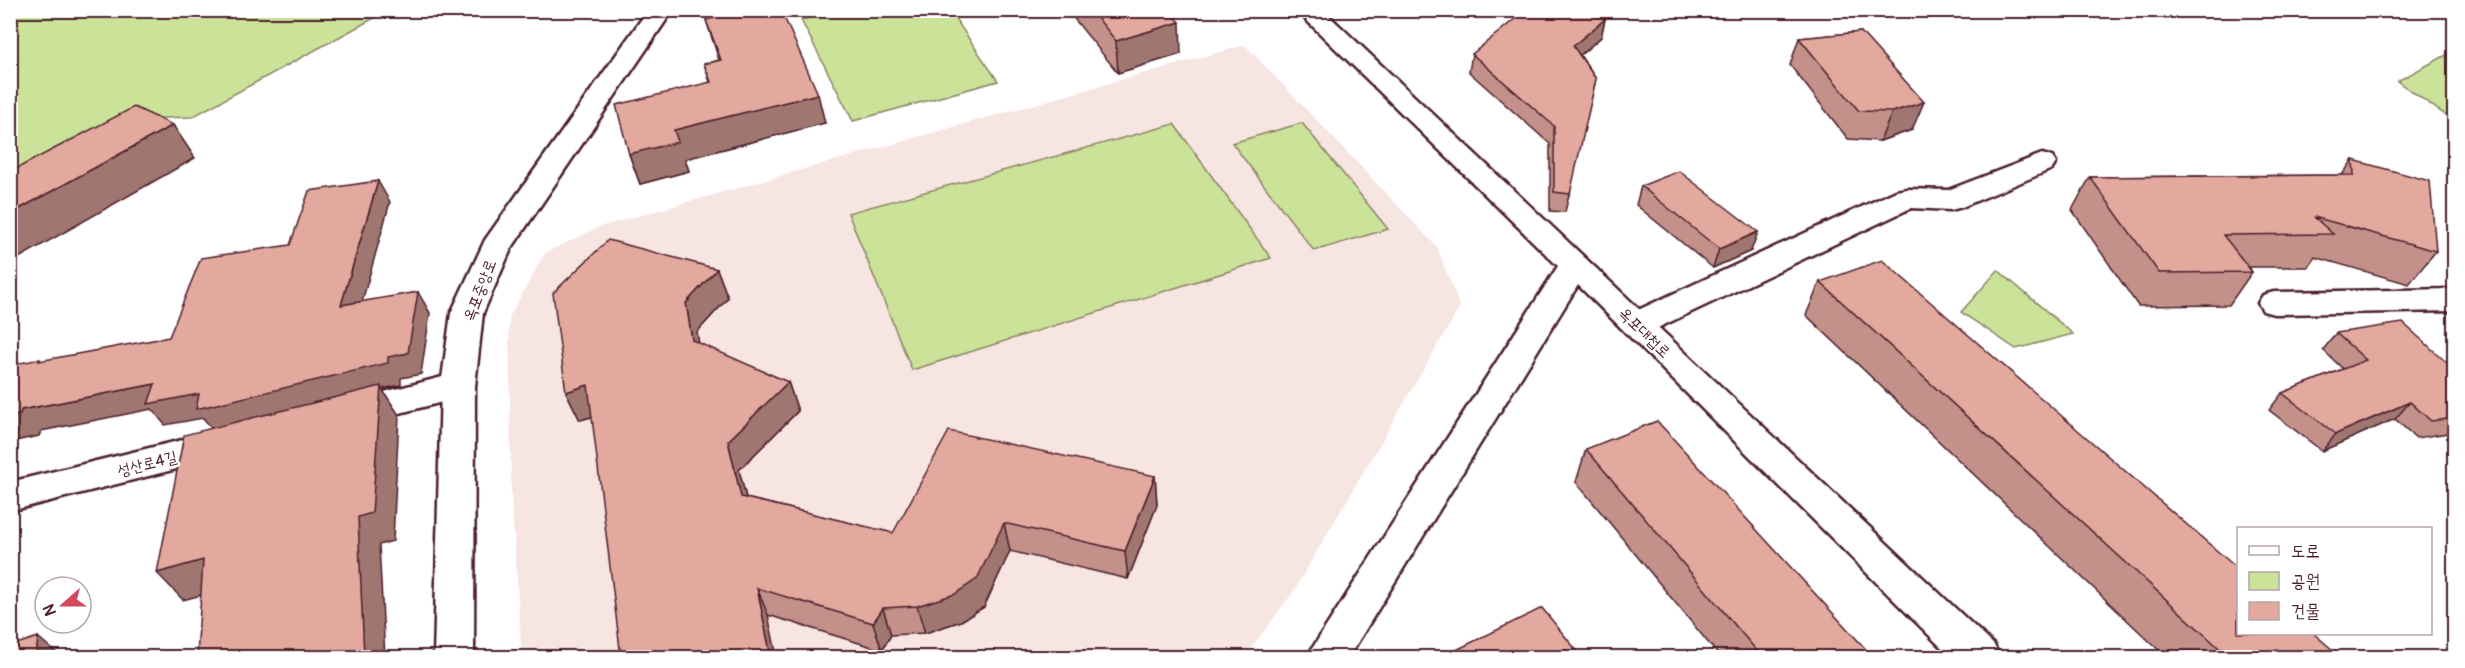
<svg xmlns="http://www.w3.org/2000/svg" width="2465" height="668" viewBox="0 0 2465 668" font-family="Pangolin,'Poor Story',sans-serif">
<rect width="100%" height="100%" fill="#fff"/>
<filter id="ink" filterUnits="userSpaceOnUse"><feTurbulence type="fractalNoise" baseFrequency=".0167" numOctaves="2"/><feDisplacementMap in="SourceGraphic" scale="12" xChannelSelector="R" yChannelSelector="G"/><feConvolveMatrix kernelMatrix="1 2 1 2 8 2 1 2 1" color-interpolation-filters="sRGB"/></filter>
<g filter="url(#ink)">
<polygon fill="#f7e5e2" points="1245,45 1437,247 1460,307 1292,594 1244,658 522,657 511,493 509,317 545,253 599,227"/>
<g fill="#cae399" stroke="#8a8162" stroke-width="1.5">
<polygon points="11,11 387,11 192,117 163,118 11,194"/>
<polygon points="840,11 950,11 998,81 853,121 801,20"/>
<polygon points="2454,51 2454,121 2397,81"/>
<polygon points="1302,123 1388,229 1314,251 1232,143"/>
<polygon points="1174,124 1271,258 912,370 848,213"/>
<polygon points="1998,270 2073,334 2016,349 1961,312"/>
</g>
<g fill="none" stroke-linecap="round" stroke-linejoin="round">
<g stroke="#4a1f2b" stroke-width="5">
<g id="street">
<polygon points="2042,154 2052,157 2056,163 2052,169 1962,207 1951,210 1911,208 1649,332 1637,335 1625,332 1621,324 1625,316 1896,191 1907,189 1948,190"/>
<polygon points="2454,289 2454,311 2274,314 2263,311 2258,303 2263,295 2274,292"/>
<polygon points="458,373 470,377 475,386 470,395 349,426 337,422 332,413 337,404"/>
<polygon points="223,430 236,434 241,444 236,454 10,511 10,482"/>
</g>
</g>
<g stroke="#4a1f2b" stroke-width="5">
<g id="secondary">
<polygon points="648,10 673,10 511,249 483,313 475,386 474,658 434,658 441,386 451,313 485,240"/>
<polygon points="1296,10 1323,10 1994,645 2000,658 1952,658 1578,285 1348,658 1306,658 1558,266"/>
</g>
</g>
<use href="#street" fill="#fff" fill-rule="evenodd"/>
<use href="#secondary" fill="#fff" fill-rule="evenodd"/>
</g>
<g fill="#c39189" stroke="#4a1f2b" stroke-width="1.5">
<polygon points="1067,10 1169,10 1181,54 1118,73"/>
<polygon points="1605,19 1601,37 1580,55 1596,79 1565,212 1550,211 1550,144 1469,72 1472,54"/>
<polygon points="706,20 825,123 685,159 689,171 640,184 629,154 710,82 704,64 719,60"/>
<polygon points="1861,32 1912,130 1880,141 1848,139 1790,65 1799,38"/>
<polygon points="2353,160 2436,251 2409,284 2315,257 2308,267 2249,267 2252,272 2229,305 2138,306 2072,210 2090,177 2342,175"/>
<polygon points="1641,186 1751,251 1713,268 1636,205"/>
<polygon points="717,269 728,298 697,332 699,344 788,382 798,411 739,470 746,498 893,533 1155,476 1157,505 1128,579 1010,551 984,607 961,621 925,633 891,635 882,650 768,615 592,417 580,420 566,392"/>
<polygon points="1820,282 2341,657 2166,657 1806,315"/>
<polygon points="2336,333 2454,369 2454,432 2416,438 2395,419 2322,451 2269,410 2282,393 2343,369 2323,350"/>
<polygon points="1586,449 1873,657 1720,657 1576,482"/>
</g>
<g fill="#9f766f" stroke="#4a1f2b" stroke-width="1.5">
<polygon points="1605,19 1601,37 1570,64 1573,46"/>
<polygon points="1180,22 1181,54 1118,73 1116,41"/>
<polygon points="818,94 825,123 685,159 689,171 640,184 629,154 674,130"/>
<polygon points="1924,102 1912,130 1880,141 1892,112"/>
<polygon points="173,125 195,158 10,263 10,214"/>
<polygon points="378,181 390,202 355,327 341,305"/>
<polygon points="1758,232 1751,251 1713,268 1719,249"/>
<polygon points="717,269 728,298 697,332 703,369 692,340 686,303"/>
<polygon points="418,292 430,313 421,374 401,378 401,385 382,389 399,415 393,541 379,545 385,657 364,657 213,430 203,418 165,425 152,409 41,431 39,436 10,442 10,416 21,410 155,384 388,357"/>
<polygon points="788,382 798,411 739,470 753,525 741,497 728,441"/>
<polygon points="588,385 602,414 580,420 566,392"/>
<polygon points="2410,402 2395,419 2322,451 2336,434"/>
<polygon points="1155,476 1157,505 1128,579 1125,551"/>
<polygon points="1004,523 1010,551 984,607 961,621 925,633 917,606"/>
<polygon points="203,560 228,588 183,600 157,573"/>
<polygon points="757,588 768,615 777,657 771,657"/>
<polygon points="883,608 891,635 882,650 873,623"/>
<polygon points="38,637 61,657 36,657"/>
</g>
<g fill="#e3a99f" stroke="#4a1f2b" stroke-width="1.5">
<polygon points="746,10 781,10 818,94 674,130 678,142 629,154 616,105 711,82 704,64 721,60 706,20"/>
<polygon points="1091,10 1169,10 1180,22 1116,41"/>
<polygon points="1526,10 1584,10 1605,19 1573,46 1596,79 1570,194 1554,192 1554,126 1472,54"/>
<polygon points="1861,32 1924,102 1892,112 1859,111 1799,38"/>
<polygon points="134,107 173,125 10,214 10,172"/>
<polygon points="2353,160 2430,181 2436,251 2314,217 2333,234 2223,235 2252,272 2159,273 2090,177 2354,175"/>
<polygon points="1679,171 1758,232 1719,249 1641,186"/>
<polygon points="378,181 341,305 418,292 408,353 388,357 388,363 196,409 199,394 148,404 155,384 21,410 20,415 10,416 10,365 40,359 39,361 169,337 201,258 290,245 309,191"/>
<polygon points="608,240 717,269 686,303 692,340 788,382 728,441 741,497 893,533 949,431 1155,476 1125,551 1004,523 977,579 955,594 917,606 883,608 873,623 757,588 771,657 621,657 588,385 566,392 553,293"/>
<polygon points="1882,260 2238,569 2238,633 2313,633 2341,657 2229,657 1820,282"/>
<polygon points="2403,323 2454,369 2454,418 2431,421 2410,402 2336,434 2282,393 2366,360 2336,333"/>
<polygon points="381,386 372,513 358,517 364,657 197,657 203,560 157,573 184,435"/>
<polygon points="1657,421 1873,657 1762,657 1586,449"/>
<polygon points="1542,608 1582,657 1448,657 1446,655"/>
<polygon points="38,637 36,657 10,657 10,646"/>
</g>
</g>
<g text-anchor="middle" stroke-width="4.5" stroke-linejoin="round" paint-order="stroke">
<g font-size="16" fill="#4a1f2b" stroke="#fff">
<text transform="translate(479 290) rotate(-69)" y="6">옥포중앙로</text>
<text transform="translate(1645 332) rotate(44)" y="6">옥포대첩로</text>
<text transform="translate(147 463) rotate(-14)" y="6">성산로4길</text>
</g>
</g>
<rect width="2465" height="668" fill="none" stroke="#fff" stroke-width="36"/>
<rect x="18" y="18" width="2429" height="632" fill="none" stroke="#4a1f2b" stroke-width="2" filter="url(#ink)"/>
<rect x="2237" y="527" width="195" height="108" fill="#ffffff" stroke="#b7a5aa" stroke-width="1.5"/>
<rect x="2249" y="546" width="30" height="9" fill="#ffffff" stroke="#b7a5aa" stroke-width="1.5"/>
<text x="2291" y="557" font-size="18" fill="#4a1f2b">도로</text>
<rect x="2249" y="572" width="30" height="18" fill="#cae399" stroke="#b7a5aa" stroke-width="1.5"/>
<text x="2291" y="587" font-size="18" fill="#4a1f2b">공원</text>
<rect x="2249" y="602" width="30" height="18" fill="#e3a99f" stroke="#b7a5aa" stroke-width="1.5"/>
<text x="2291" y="617" font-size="18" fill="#4a1f2b">건물</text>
<g transform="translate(63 605) rotate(249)"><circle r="28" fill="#ffffff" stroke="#b7a5aa" stroke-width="1.5"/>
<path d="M0-4.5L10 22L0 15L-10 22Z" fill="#d1495b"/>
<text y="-9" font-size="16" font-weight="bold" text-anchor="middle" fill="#4a1f2b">N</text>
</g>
</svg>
